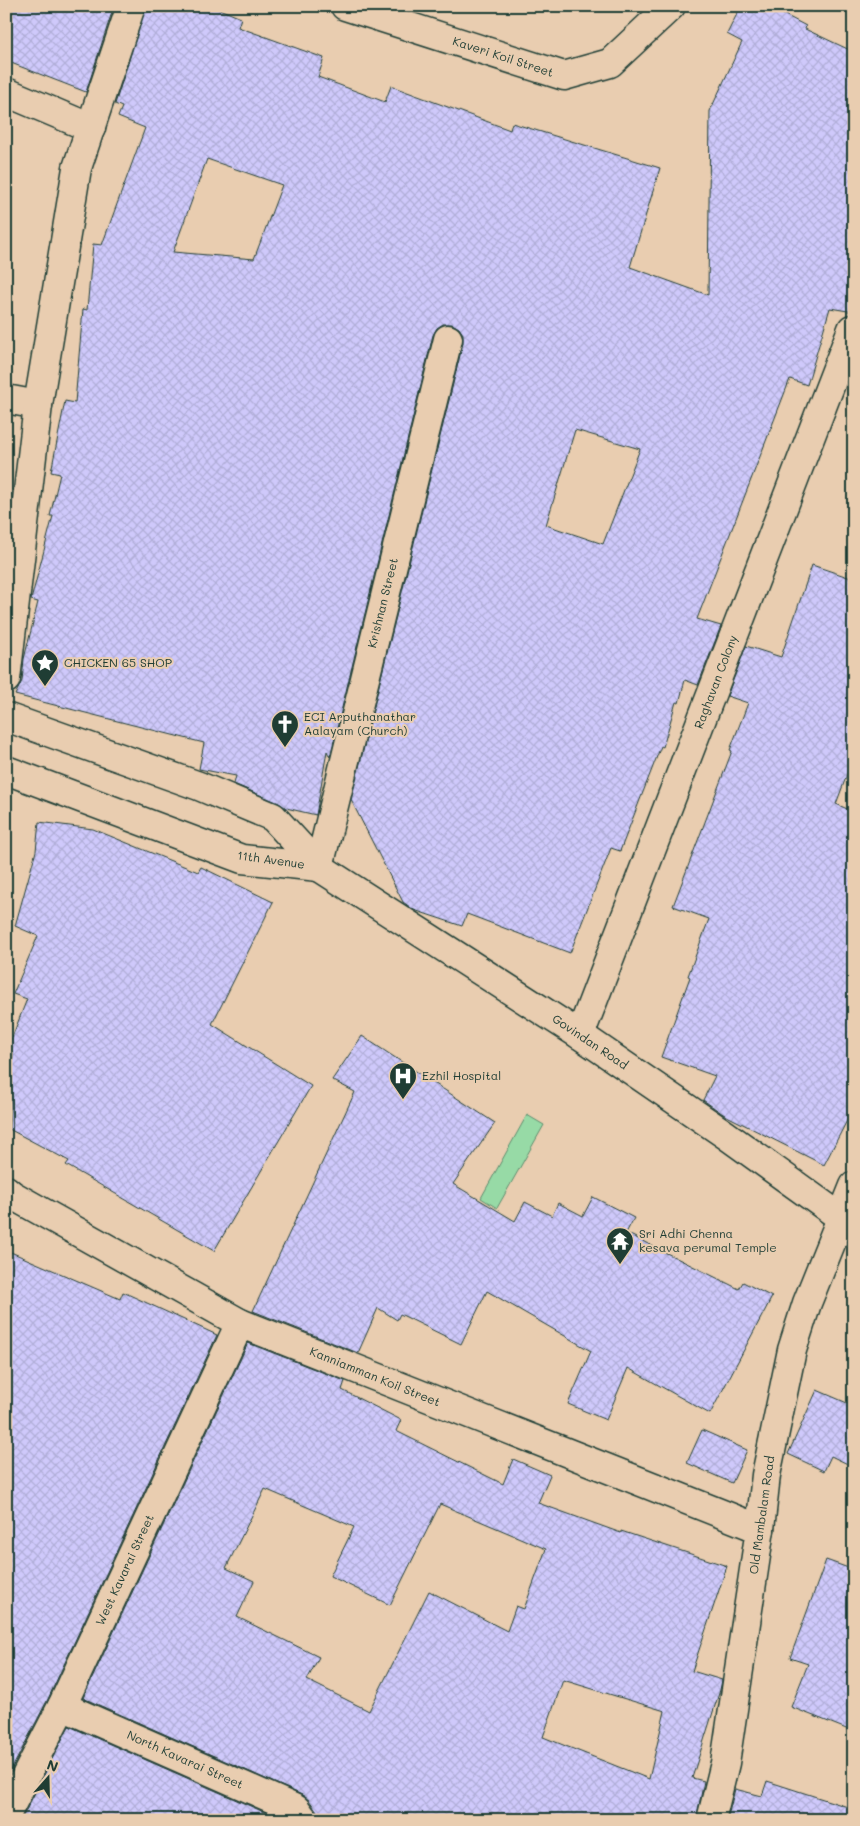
<svg xmlns="http://www.w3.org/2000/svg" width="860" height="1826" viewBox="0 0 860 1826" font-family="Mali,sans-serif">
<defs>
<pattern id="building-cross-hatch" width="8" height="8" patternUnits="userSpaceOnUse" patternTransform="scale(1.25)"><rect width="8" height="8" fill="#cfc9fb"/><path d="M0 0l8 8M0 8l8-8" fill="none" stroke="#b1aed8"/></pattern>
</defs>
<rect width="100%" height="100%" fill="#e9cdb0"/>
<filter id="ink" filterUnits="userSpaceOnUse"><feTurbulence type="fractalNoise" baseFrequency=".02" numOctaves="2"/><feDisplacementMap in="SourceGraphic" scale="10" xChannelSelector="R" yChannelSelector="G"/><feConvolveMatrix kernelMatrix="1 2 1 2 8 2 1 2 1" color-interpolation-filters="sRGB"/></filter>
<g filter="url(#ink)">
<polygon fill="#97daa6" stroke="#5b8c6d" points="527,1115 544,1125 497,1208 481,1198"/>
<g fill="url(#building-cross-hatch)" stroke="#1f3d34" fill-rule="evenodd">
<polygon points="6,6 114,6 86,92 6,61"/>
<path d="M146,6H212L241,18L238,27L324,58L318,77L385,102L391,86L510,130L512,123L660,168L630,267L708,295L710,111L742,42L727,34L741,6H768L806,26L805,29L854,52V312L830,308L807,385L790,379L697,619L721,626L698,685L685,680L679,703L676,702L663,747L661,746L620,851L611,848L570,953L467,914L462,926L414,910L403,902L351,800L463,343V334L459,328L452,324H443L437,328L433,335L330,757L327,751L316,815L286,808L279,803L234,784L236,776L199,769L204,743L15,695L22,681L24,659L38,602L31,600L53,516H50L60,474L51,472L65,401L75,403L83,309L87,310L93,244L102,245L145,128L118,117L122,107L115,104ZM207,159L282,185L254,259L173,252ZM575,430L640,449L603,544L546,525Z"/>
<polygon points="812,565 854,579 854,756 836,804 854,812 854,1107 824,1165 723,1114 703,1100 715,1076 661,1057 690,977 688,976 709,919 673,906 732,751 730,750 748,703 727,696 746,646 781,657"/>
<polygon points="39,822 93,829 198,872 201,867 273,902 212,1024 311,1086 214,1251 66,1165 69,1161 9,1129 13,1052 7,1050 27,999 13,994 38,936 15,926 36,851"/>
<polygon points="362,1036 495,1123 453,1184 515,1221 525,1202 552,1216 558,1203 583,1216 593,1197 634,1218 626,1233 739,1289 743,1282 772,1297 710,1414 628,1368 606,1420 568,1404 591,1351 487,1291 461,1344 400,1314 397,1320 378,1308 358,1353 253,1311 355,1092 332,1080"/>
<polygon points="6,1250 120,1299 123,1292 217,1335 48,1699 6,1780"/>
<path d="M248,1343L345,1381L342,1390L401,1420L396,1431L503,1484L513,1459L550,1475L538,1503L621,1533V1531L727,1566L692,1671L722,1680L720,1690L692,1778L704,1781L696,1820H319L317,1811L309,1800L302,1795L83,1698ZM265,1489L354,1527L330,1576L390,1605L440,1504L546,1549L524,1609L516,1606L507,1631L429,1591L369,1711L307,1680L319,1657L237,1617L254,1581L226,1568ZM563,1680L665,1711L649,1779L543,1737Z"/>
<polygon points="817,1390 854,1406 854,1467 831,1456 824,1471 788,1454"/>
<polygon points="702,1430 747,1450 732,1483 687,1463"/>
<polygon points="826,1560 854,1570 854,1732 791,1707 808,1664 790,1658"/>
<polygon points="69,1726 282,1820 21,1820"/>
<polygon points="767,1781 854,1809 854,1820 727,1820 735,1789 762,1796"/>
</g>
<g fill="none" stroke-linecap="round" stroke-linejoin="round">
<g stroke="#1f3d34" stroke-width="31">
<g id="minor">
<polyline points="345,6 564,76 610,63 671,6"/>
<polyline points="6,92 91,128"/>
<polyline points="6,399 38,405"/>
<polyline points="6,679 38,405 77,168 131,6"/>
<polyline points="319,867 448,339"/>
<polyline points="580,1035 852,329"/>
<polyline points="6,1190 12,1195 240,1323 760,1529"/>
<polyline points="62,1706 296,1809 304,1820"/>
<polyline points="6,1815 62,1706 240,1323"/>
<polyline points="711,1820 725,1763 760,1529 766,1475 792,1350 807,1303 854,1186"/>
</g>
</g>
<g stroke="#1f3d34" stroke-width="31">
<g id="major">
<polyline points="6,717 199,786 273,817 319,867 580,1035 726,1135 854,1227"/>
<polyline points="6,770 242,859 319,867"/>
</g>
</g>
<use href="#minor" stroke="#e9cdb0" stroke-width="28"/>
<use href="#major" stroke="#e9cdb0" stroke-width="28"/>
</g>
</g>
<defs>
<g id="sight-pin" transform="scale(1.4375)"><path d="M0 17L-7.5 6A9.5 9.5 0 1 1 7.5 6Z" fill="#1f3d34" stroke="#e9cdb0"/><path d="M0-6L1.8-2.2L6-1.7L2.9 1.2L3.7 5.4L0 3.3L-3.7 5.4L-2.9 1.2L-6-1.7L-1.8-2.2Z" fill="#fff"/></g>
<g id="church-pin" transform="scale(1.4375)"><path d="M0 17L-7.5 6A9.5 9.5 0 1 1 7.5 6Z" fill="#1f3d34" stroke="#e9cdb0"/><path d="M-1.2-6h2.4v3.5h3.3v2.4h-3.3V6h-2.4V-.1h-3.3v-2.4h3.3Z" fill="#fff"/></g>
<g id="hospital-pin" transform="scale(1.4375)"><path d="M0 17L-7.5 6A9.5 9.5 0 1 1 7.5 6Z" fill="#1f3d34" stroke="#e9cdb0"/><path d="M-5-5h3v3.5h4V-5h3V5h-3V1.5h-4V5h-3Z" fill="#fff"/></g>
<g id="temple-pin" transform="scale(1.4375)"><path d="M0 17L-7.5 6A9.5 9.5 0 1 1 7.5 6Z" fill="#1f3d34" stroke="#e9cdb0"/><path d="M0-6L5-2H3V0L6.5 2.5H4V6H1.5V3h-3V6H-4V2.5H-6.5L-3 0V-2H-5Z" fill="#fff"/></g>
</defs>
<g fill-rule="evenodd">
<use href="#sight-pin" x="45" y="663"/>
<use href="#church-pin" x="285" y="724"/>
<use href="#hospital-pin" x="403" y="1076"/>
<use href="#temple-pin" x="620" y="1241"/>
</g>
<g text-anchor="middle" stroke-width="4" stroke-linejoin="round" paint-order="stroke">
<g font-size="12" fill="#1f3d34" stroke="#e9cdb0">
<text transform="translate(503 57) rotate(18)" y="4">Kaveri Koil Street</text>
<text transform="translate(383 603) rotate(-76)" y="4">Krishnan Street</text>
<text transform="translate(716 682) rotate(-69)" y="4">Raghavan Colony</text>
<text transform="translate(271 860) rotate(8)" y="4">11th Avenue</text>
<text transform="translate(590 1042) rotate(34)" y="4">Govindan Road</text>
<text transform="translate(375 1377) rotate(22)" y="4">Kanniamman Koil Street</text>
<text transform="translate(762 1515) rotate(-82)" y="4">Old Mambalam Road</text>
<text transform="translate(125 1570) rotate(-65)" y="4">West Kavarai Street</text>
<text transform="translate(185 1760) rotate(24)" y="4">North Kavarai Street</text>
</g>
<g font-size="12" fill="#1f3d34" stroke="#e9cdb0" text-anchor="start">
<text x="64" y="667">CHICKEN 65 SHOP</text>
<text x="304" y="721">ECI Arputhanathar<tspan x="304" dy="14">Aalayam (Church)</tspan></text>
<text x="422" y="1080">Ezhil Hospital</text>
<text x="639" y="1238">Sri Adhi Chenna<tspan x="639" dy="14">kesava perumal Temple</tspan></text>
</g>
</g>
<rect width="860" height="1826" fill="none" stroke="#e9cdb0" stroke-width="25"/>
<rect x="12" y="12" width="835" height="1801" fill="none" stroke="#1f3d34" stroke-width="2" filter="url(#ink)"/>
<g transform="translate(48 1778) rotate(20)" stroke="#e9cdb0" stroke-width="4" paint-order="stroke">
<path d="M0-4L9 19L0 12L-9 19Z" fill="#1f3d34"/>
<text y="-8" font-size="14" font-weight="bold" text-anchor="middle" fill="#1f3d34">N</text>
</g>
</svg>
